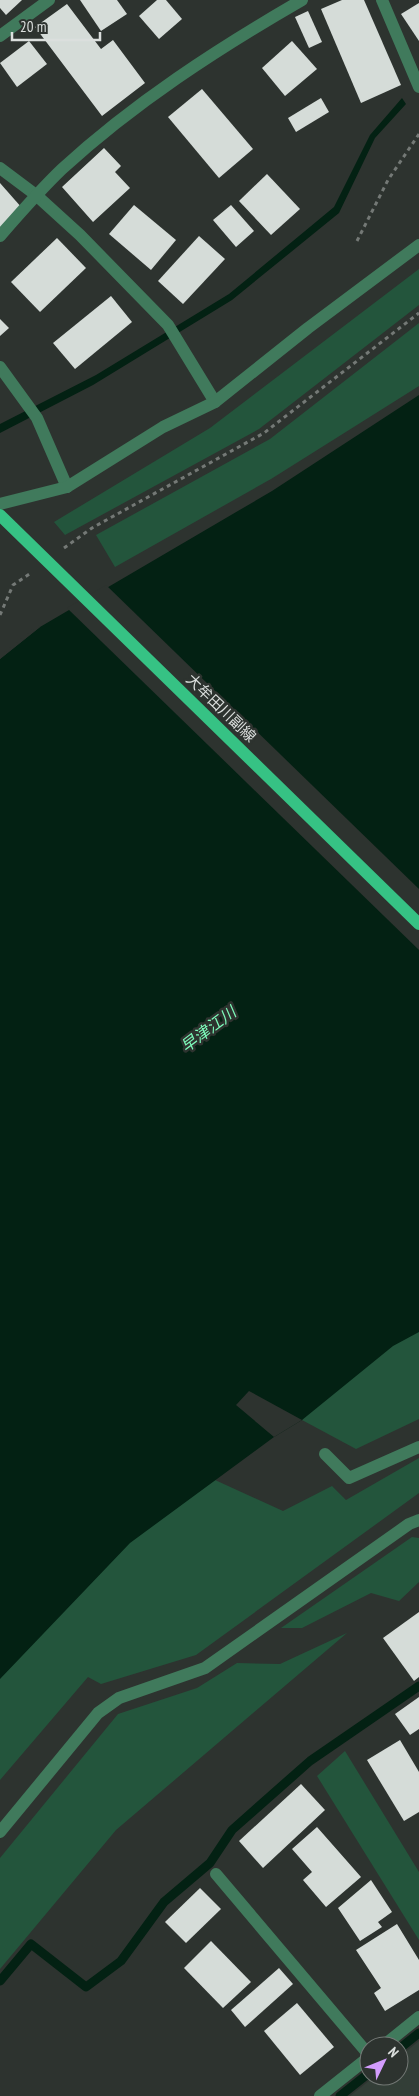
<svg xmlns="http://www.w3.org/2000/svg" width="419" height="2096" viewBox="0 0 419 2096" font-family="'PT Sans Narrow','Noto Sans JP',sans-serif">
<rect width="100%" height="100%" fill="#2d332f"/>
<polygon fill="#333e37" points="419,2041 419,2096 350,2096 375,2076 399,2076 399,2057"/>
<g fill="#23553c">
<polygon points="419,269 419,305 259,429 65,535 54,522 210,428"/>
<polygon points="419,323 419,386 271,479 115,567 96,535 270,439"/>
<polygon points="419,1272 419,1419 356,1449 302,1420"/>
<polygon points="419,1458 419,1493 196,1655 101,1684 88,1677 0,1780 0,1634 215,1480 283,1511 332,1486 346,1500"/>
<polygon points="412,1537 419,1538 419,1582 399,1601 371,1593 302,1628 281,1628"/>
<polygon points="347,1633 116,1830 0,1969 0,1858 118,1714 197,1688 237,1663 280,1664"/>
<polygon points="345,1751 419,1872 419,1940 317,1776"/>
</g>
<g fill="#032113">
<polygon points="402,98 406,104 375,138 339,213 232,300 93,385 0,433 0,424 96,375 229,294 334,207 370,135"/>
<polygon points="419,395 419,1332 393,1346 302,1420 274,1437 130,1543 0,1679 0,659 40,627 272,491"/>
</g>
<g fill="#2d332f">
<polygon points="106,585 419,889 419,950 67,608"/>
<polygon points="38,625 40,627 0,659 0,656"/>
<polygon points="249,1391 302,1420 274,1437 236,1405"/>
</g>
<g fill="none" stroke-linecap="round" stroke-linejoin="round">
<g stroke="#032113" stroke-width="9">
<polyline points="0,1981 31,1944 86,1987 121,1961 164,1902 210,1863 232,1830 310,1761 419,1686"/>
<polyline points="399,2049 419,2033"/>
<polyline points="340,2096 369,2073"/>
</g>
</g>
<g fill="#d5dcd8">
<polygon points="0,0 22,0 6,15 0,8"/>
<polygon points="80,0 117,0 127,14 101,31"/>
<polygon points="157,0 166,0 182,19 159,39 139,16"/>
<polygon points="342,0 364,0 401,85 361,103 321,9"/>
<polygon points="419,3 419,41 401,14"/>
<polygon points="67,4 101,49 113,40 145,83 102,116 35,27"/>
<polygon points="308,11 322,42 309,48 295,17"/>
<polygon points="29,41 47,64 17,87 0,63"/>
<polygon points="292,41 317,69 285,96 262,68"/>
<polygon points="202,89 253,149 219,178 168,117"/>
<polygon points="321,98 329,112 296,132 288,118"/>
<polygon points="104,148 121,166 115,172 130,188 93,222 62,187"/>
<polygon points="267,174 300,209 271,235 239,201"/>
<polygon points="0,183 22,208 0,228"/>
<polygon points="134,205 176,240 151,270 109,234"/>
<polygon points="231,205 254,231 236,247 213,220"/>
<polygon points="199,236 225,259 183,304 158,281"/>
<polygon points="57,238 86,268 40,312 11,282"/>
<polygon points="111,296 132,322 75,369 53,343"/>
<polygon points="0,319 9,328 0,336"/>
<polygon points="419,1612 419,1677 414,1681 383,1638"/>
<polygon points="419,1697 419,1729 410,1735 395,1714"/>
<polygon points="400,1740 419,1772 419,1812 404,1821 367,1760"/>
<polygon points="301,1784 325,1810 263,1868 239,1841"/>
<polygon points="317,1827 361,1877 326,1907 303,1880 312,1872 292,1849"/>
<polygon points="371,1880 392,1912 378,1922 382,1927 360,1941 338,1908"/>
<polygon points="200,1888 221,1909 186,1943 165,1922"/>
<polygon points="397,1924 419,1960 419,1990 385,2011 374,1993 381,1988 356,1950"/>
<polygon points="211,1941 251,1982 223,2008 184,1968"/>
<polygon points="279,1968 293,1984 245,2027 231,2010"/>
<polygon points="297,2003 334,2047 300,2075 264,2031"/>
</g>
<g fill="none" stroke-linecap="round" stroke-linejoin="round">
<g stroke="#747976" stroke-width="3" stroke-dasharray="4 4" stroke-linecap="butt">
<polyline points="357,241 388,180 419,134"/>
<polyline points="64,548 92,528 264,433 419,313"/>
<polyline points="0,615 13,585 31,573"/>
</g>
<g stroke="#407a5c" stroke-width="12">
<polyline points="382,0 419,87"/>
<polyline points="0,36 49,0"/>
<polyline points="0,168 36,195 80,235 168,325 215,402"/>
<path d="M0,236C20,213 40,190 62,169C134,103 217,49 302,0"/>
<polyline points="0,367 37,418 67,487"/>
<polyline points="0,504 67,487 163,427 215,402 308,328 419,245"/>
<polyline points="325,1454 349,1478 419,1447"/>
<polyline points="0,1832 98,1713 119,1698 205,1668 409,1524 419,1520"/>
<polyline points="216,1874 369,2055"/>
<polyline points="383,2046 419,2017"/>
<polyline points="320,2096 369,2057"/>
</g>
<polyline stroke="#36c284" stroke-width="12" points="0,515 419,924"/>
</g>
<g text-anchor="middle" stroke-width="5" stroke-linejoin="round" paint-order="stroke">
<g font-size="15" fill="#dbdfdd" stroke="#2d332f">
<text transform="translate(221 708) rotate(44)" y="5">大牟田川副線</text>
</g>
<g font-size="16" font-style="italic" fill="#7dfcbb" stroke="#2d332f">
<text transform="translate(208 1029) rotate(-37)" y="6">早津江川</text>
</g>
</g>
<g transform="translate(384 2061) rotate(47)"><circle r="24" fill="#2d332f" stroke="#737875"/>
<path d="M0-4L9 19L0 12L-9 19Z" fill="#d39cfd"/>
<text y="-8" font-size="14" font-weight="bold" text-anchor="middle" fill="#dbdfdd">N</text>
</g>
<path d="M12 32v8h88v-8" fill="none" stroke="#dbdfdd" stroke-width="2.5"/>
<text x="20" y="32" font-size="15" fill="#dbdfdd" stroke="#2d332f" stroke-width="4" paint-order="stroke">20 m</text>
</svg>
